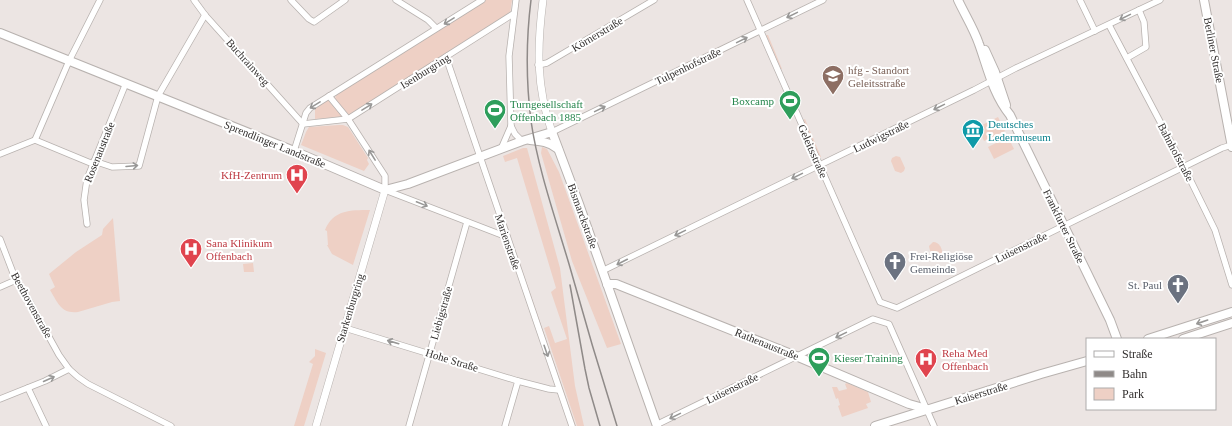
<svg xmlns="http://www.w3.org/2000/svg" width="1232" height="426" viewBox="0 0 1232 426" font-family="Georgia,serif">
<rect width="100%" height="100%" fill="#ece5e3"/>
<g fill="#eed0c5">
<polygon points="486,0 512,0 510,14 350,115 346,113 335,99 336,95"/>
<polygon points="766,35 768,35 782,69 781,69"/>
<polygon points="328,100 341,115 341,117 315,119 315,108"/>
<polygon points="998,117 1005,131 984,141 978,127"/>
<polygon points="805,119 821,157 819,158 803,120"/>
<polygon points="339,125 343,125 348,127 368,158 367,160 369,164 364,171 301,145 306,132 309,127"/>
<polygon points="1008,137 1014,149 994,159 988,147"/>
<polygon points="542,147 547,149 559,172 621,344 607,348 572,261 541,153"/>
<polygon points="523,148 527,148 560,268 575,386 584,426 577,426 544,328 549,326 555,343 567,339 551,292 556,288 517,158 505,162 503,156"/>
<polygon points="896,156 900,157 905,168 904,171 901,173 895,171 891,161 892,158"/>
<path d="M370,210L353,265L332,254L327,245H328L327,231L325,230C333,210 350,210 370,210Z"/>
<path d="M113,218L120,301L112,302L78,312C61,314 58,303 50,290L55,287L49,274L76,252L102,235L103,229Z"/>
<path d="M933,242C940,242 942,249 943,255L940,259C933,261 930,252 929,246Z"/>
<polygon points="253,263 254,272 244,272 243,264"/>
<polygon points="520,264 576,426 574,426 519,265"/>
<polygon points="315,349 326,353 304,426 294,426 313,364 309,362 315,356"/>
<polygon points="847,383 868,392 871,402 866,404 868,408 842,417 838,406 840,405 838,398 836,399 832,387 837,387 839,391 847,389 845,384"/>
</g>
<g fill="none" stroke-linecap="round" stroke-linejoin="round">
<g stroke="#b8b2af" stroke-width="7">
<g id="minor">
<polyline points="194,0 205,15 303,124 348,119 513,14"/>
<polyline points="291,0 309,19 314,22 345,0"/>
<polyline points="396,0 428,20 436,28"/>
<polyline points="747,0 880,302 897,308 1222,148 1232,145"/>
<polyline points="1080,0 1095,31"/>
<polyline points="1109,25 1184,167 1215,230 1232,285"/>
<polyline points="446,57 572,426"/>
<polyline points="1127,58 1146,47 1144,22 1139,10"/>
<polyline points="538,65 547,63 654,0"/>
<polyline points="329,96 348,119 385,176 385,190 507,237"/>
<polyline points="511,126 515,134 522,141"/>
<polyline points="552,132 823,0"/>
<polyline points="35,140 93,164"/>
<polyline points="501,149 511,126 509,56 516,0"/>
<polyline points="294,151 306,113 310,108 482,0"/>
<polyline points="0,154 35,140 69,61 100,0"/>
<polyline points="94,161 112,167 139,166 158,96 205,15"/>
<polyline points="87,224 84,200 87,179 126,83"/>
<polyline points="0,239 15,278 23,290 59,355 69,369 78,377 88,384 171,426"/>
<polyline points="602,271 974,90 1016,68 1160,0"/>
<polyline points="0,287 16,280"/>
<polyline points="345,328 518,381 549,389 559,390"/>
<polyline points="28,388 46,426"/>
<polyline points="0,399 45,381 69,369"/>
<polyline points="656,425 873,319 889,324 934,426"/>
<polyline points="409,426 467,222"/>
<polyline points="505,426 518,381"/>
</g>
</g>
<g stroke="#b8b2af" stroke-width="8">
<g id="tertiary">
<path d="M543,0C537,47 536,87 552,132"/>
<polyline points="316,426 385,190"/>
</g>
</g>
<g stroke="#b8b2af" stroke-width="10">
<g id="secondary">
<path d="M958,0C965,15 974,29 979,44C988,69 993,94 1010,115L1110,320L1117,339"/>
<polyline points="1204,0 1232,147"/>
<polyline points="0,33 294,151 385,190 408,184 522,141 552,132 579,204 657,426"/>
<polyline points="985,50 995,72 1006,105"/>
<path d="M530,140C540,141 550,142 558,149"/>
<polyline points="607,284 616,284 796,356 909,404 927,409"/>
<polyline points="1148,339 1232,312"/>
<polyline points="1183,339 1232,323"/>
<polyline points="875,426 1041,374 1087,361"/>
</g>
</g>
<use href="#minor" stroke="#fff" stroke-width="5.5"/>
<use href="#tertiary" stroke="#fff" stroke-width="7"/>
<use href="#secondary" stroke="#fff" stroke-width="8"/>
<g stroke="#8f8a88" stroke-width="1.5">
<path d="M531,0C526,40 526,81 531,121C538,169 555,217 569,264C584,318 600,372 617,426"/>
<polyline points="570,285 585,369 589,388 600,426"/>
</g>
</g>
<defs><path id="oneway-shaft" d="M-6 0H5M1.5-3L5.5 0L1.5 3" fill="none" stroke-width="1.6" stroke-linecap="round" stroke-linejoin="round"/></defs>
<g stroke="#989796">
<use href="#oneway-shaft" transform="translate(792 15) rotate(154)"/>
<use href="#oneway-shaft" transform="translate(1125 17) rotate(154)"/>
<use href="#oneway-shaft" transform="translate(449 21) rotate(148)"/>
<use href="#oneway-shaft" transform="translate(742 40) rotate(-26)"/>
<use href="#oneway-shaft" transform="translate(315 105) rotate(148)"/>
<use href="#oneway-shaft" transform="translate(367 107) rotate(-32)"/>
<use href="#oneway-shaft" transform="translate(939 107) rotate(154)"/>
<use href="#oneway-shaft" transform="translate(600 109) rotate(-26)"/>
<use href="#oneway-shaft" transform="translate(372 155) rotate(-122)"/>
<use href="#oneway-shaft" transform="translate(132 166) rotate(-5)"/>
<use href="#oneway-shaft" transform="translate(797 176) rotate(154)"/>
<use href="#oneway-shaft" transform="translate(422 204) rotate(22)"/>
<use href="#oneway-shaft" transform="translate(680 233) rotate(154)"/>
<use href="#oneway-shaft" transform="translate(622 262) rotate(153)"/>
<use href="#oneway-shaft" transform="translate(1202 322) rotate(161)"/>
<use href="#oneway-shaft" transform="translate(841 335) rotate(154)"/>
<use href="#oneway-shaft" transform="translate(393 342) rotate(-164)"/>
<use href="#oneway-shaft" transform="translate(546 351) rotate(71)"/>
<use href="#oneway-shaft" transform="translate(49 379) rotate(-24)"/>
<use href="#oneway-shaft" transform="translate(675 416) rotate(154)"/>
</g>
<defs>
<g id="university-pin" transform="scale(1.15)"><path d="M0 17L-7.5 6A9.5 9.5 0 1 1 7.5 6Z" fill="#8d6e63" stroke="#fff"/><path d="M0-5L7-2L0 1L-7-2ZM-4 1L0 2.5L4 1V4Q0 6-4 4Z" fill="#fff"/></g>
<g id="stadium-pin" transform="scale(1.15)"><path d="M0 17L-7.5 6A9.5 9.5 0 1 1 7.5 6Z" fill="#2e9e5b" stroke="#fff"/><path d="M0-5a6.5 5 0 1 0 0 10a6.5 5 0 1 0 0-10ZM-3.5-1.8h7v3.6h-7Z" fill="#fff"/></g>
<g id="museum-pin" transform="scale(1.15)"><path d="M0 17L-7.5 6A9.5 9.5 0 1 1 7.5 6Z" fill="#0f9aa8" stroke="#fff"/><path d="M0-6L6-3V-2H-6V-3ZM-5-1h2V3h-2ZM-1-1h2V3h-2ZM3-1h2V3H3ZM-6 4H6V6H-6Z" fill="#fff"/></g>
<g id="hospital-pin" transform="scale(1.15)"><path d="M0 17L-7.5 6A9.5 9.5 0 1 1 7.5 6Z" fill="#e0444e" stroke="#fff"/><path d="M-5-5h3v3.5h4V-5h3V5h-3V1.5h-4V5h-3Z" fill="#fff"/></g>
<g id="church-pin" transform="scale(1.15)"><path d="M0 17L-7.5 6A9.5 9.5 0 1 1 7.5 6Z" fill="#6b7280" stroke="#fff"/><path d="M-1.2-6h2.4v3.5h3.3v2.4h-3.3V6h-2.4V-.1h-3.3v-2.4h3.3Z" fill="#fff"/></g>
</defs>
<g fill-rule="evenodd">
<use href="#university-pin" x="833" y="76"/>
<use href="#stadium-pin" x="790" y="101"/>
<use href="#stadium-pin" x="495" y="110"/>
<use href="#museum-pin" x="973" y="130"/>
<use href="#hospital-pin" x="297" y="175"/>
<use href="#hospital-pin" x="191" y="249"/>
<use href="#church-pin" x="895" y="262"/>
<use href="#church-pin" x="1178" y="285"/>
<use href="#stadium-pin" x="819" y="358"/>
<use href="#hospital-pin" x="926" y="359"/>
</g>
<g text-anchor="middle" stroke-width="4" stroke-linejoin="round" paint-order="stroke">
<g font-size="11" fill="#322f2e" stroke="#fff">
<text transform="translate(597 34) rotate(-31)" y="4">Körnerstraße</text>
<text transform="translate(1214 50) rotate(79)" y="4">Berliner Straße</text>
<text transform="translate(248 62) rotate(48)" y="4">Buchrainweg</text>
<text transform="translate(688 66) rotate(-26)" y="4">Tulpenhofstraße</text>
<text transform="translate(425 71) rotate(-32)" y="4">Isenburgring</text>
<text transform="translate(881 136) rotate(-26)" y="4">Ludwigstraße</text>
<text transform="translate(275 144) rotate(22)" y="4">Sprendlinger Landstraße</text>
<text transform="translate(813 151) rotate(66)" y="4">Geleitsstraße</text>
<text transform="translate(99 152) rotate(-68)" y="4">Rosenaustraße</text>
<text transform="translate(1176 152) rotate(62)" y="4">Bahnhofstraße</text>
<text transform="translate(583 216) rotate(70)" y="4">Bismarckstraße</text>
<text transform="translate(1064 226) rotate(64)" y="4">Frankfurter Straße</text>
<text transform="translate(508 242) rotate(71)" y="4">Marienstraße</text>
<text transform="translate(1021 247) rotate(-26)" y="4">Luisenstraße</text>
<text transform="translate(32 305) rotate(61)" y="4">Beethovenstraße</text>
<text transform="translate(350 308) rotate(-73)" y="4">Starkenburgring</text>
<text transform="translate(441 313) rotate(-74)" y="4">Liebigstraße</text>
<text transform="translate(767 344) rotate(22)" y="4">Rathenaustraße</text>
<text transform="translate(452 360) rotate(17)" y="4">Hohe Straße</text>
<text transform="translate(732 388) rotate(-26)" y="4">Luisenstraße</text>
<text transform="translate(981 393) rotate(-17)" y="4">Kaiserstraße</text>
</g>
<g font-size="11" fill="#785e54" stroke="#fff" text-anchor="start">
<text x="848" y="74">hfg - Standort<tspan x="848" dy="13">Geleitsstraße</tspan></text>
</g>
<g font-size="11" fill="#27864d" stroke="#fff" text-anchor="start">
<text x="774" y="105" text-anchor="end">Boxcamp</text>
<text x="510" y="108">Turngesellschaft<tspan x="510" dy="13">Offenbach 1885</tspan></text>
<text x="834" y="362">Kieser Training</text>
</g>
<g font-size="11" fill="#0d838f" stroke="#fff" text-anchor="start">
<text x="988" y="128">Deutsches<tspan x="988" dy="13">Ledermuseum</tspan></text>
</g>
<g font-size="11" fill="#be3a42" stroke="#fff" text-anchor="start">
<text x="282" y="179" text-anchor="end">KfH-Zentrum</text>
<text x="206" y="247">Sana Klinikum<tspan x="206" dy="13">Offenbach</tspan></text>
<text x="942" y="357">Reha Med<tspan x="942" dy="13">Offenbach</tspan></text>
</g>
<g font-size="11" fill="#5b616d" stroke="#fff" text-anchor="start">
<text x="910" y="260">Frei-Religiöse<tspan x="910" dy="13">Gemeinde</tspan></text>
<text x="1162" y="289" text-anchor="end">St. Paul</text>
</g>
</g>
<rect x="1086" y="338" width="130" height="72" fill="#ffffff" stroke="#adacab"/>
<rect x="1094" y="351" width="20" height="6" fill="#ffffff" stroke="#adacab"/>
<text x="1122" y="358" font-size="12" fill="#322f2e">Straße</text>
<rect x="1094" y="371" width="20" height="6" fill="#8f8a88" stroke="#adacab"/>
<text x="1122" y="378" font-size="12" fill="#322f2e">Bahn</text>
<rect x="1094" y="388" width="20" height="12" fill="#eed0c5" stroke="#adacab"/>
<text x="1122" y="398" font-size="12" fill="#322f2e">Park</text>
</svg>
